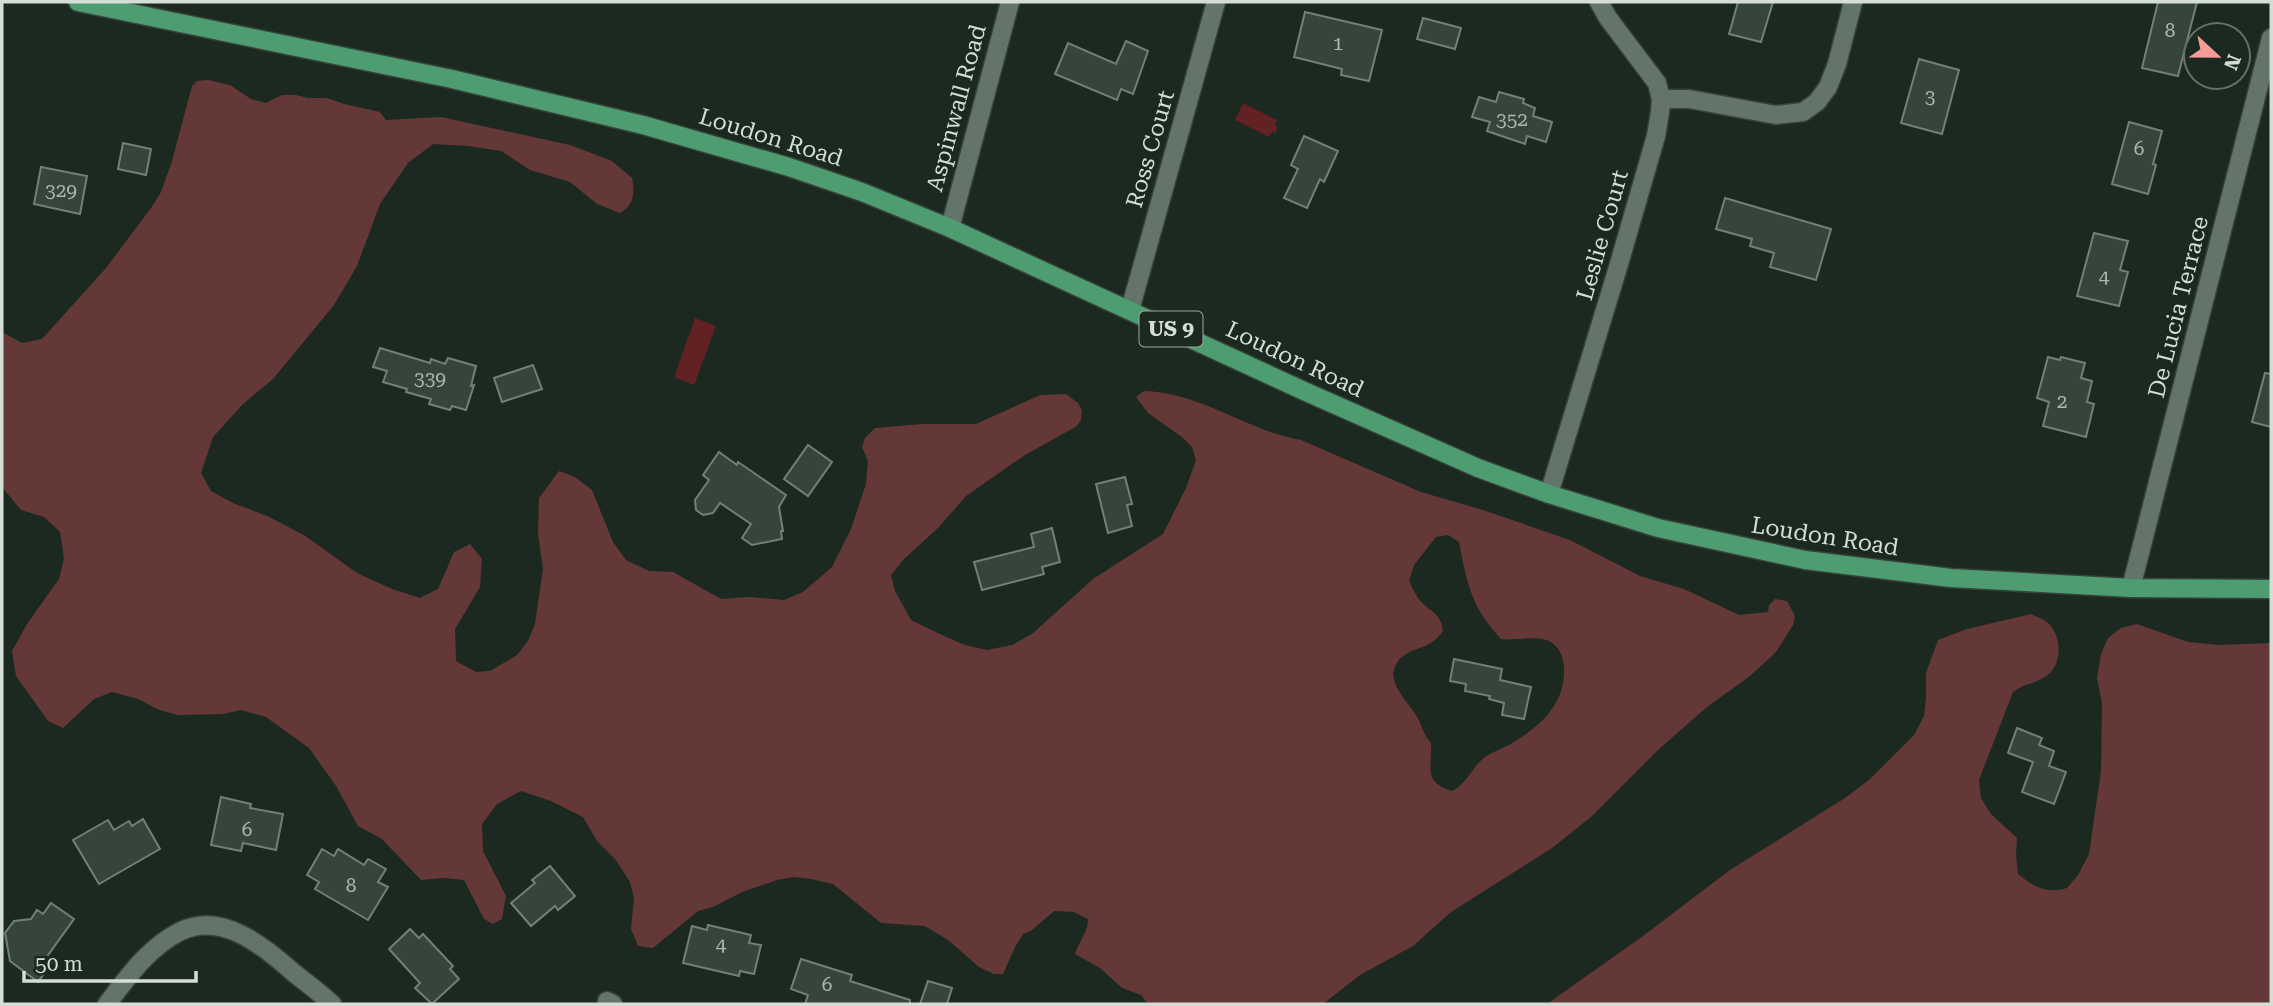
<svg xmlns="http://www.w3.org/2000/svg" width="2273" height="1006" viewBox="0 0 2273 1006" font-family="'Roboto Serif',serif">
<rect width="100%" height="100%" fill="#1b2920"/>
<g fill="#643837" fill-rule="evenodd">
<path d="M208,80L230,85L251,99L266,103L282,95H296L308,98H327L344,104L380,112L386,120L441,117L570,145L612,161L632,178C635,193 634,205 620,213L597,204L570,182L530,170L501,151L468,146L433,144L408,163L380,204L357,266L334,305L273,379L243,404L213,437L201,473L211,491L233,503L267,516L304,535L357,573L392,589L420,598L438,589L454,552L470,544L482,559L480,587L455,629L456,661L476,672L490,671L517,655L528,641L535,624L543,569L538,534L539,498L559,471L575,477L592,490L613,542L626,560L649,571L673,572L721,599L749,597L784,600L803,592L832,567L851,529L866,484L868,461L862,447L865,438L875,428L922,424H976L1040,395L1066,394L1078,403L1082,410L1081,420L1077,426L1025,455L966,496L939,527L903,560L891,575L895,591L911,620L944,636L965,645L987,650L1012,645L1032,634L1093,579L1163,534L1186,488L1196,460L1192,447L1182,437L1148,413L1136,397L1144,391C1200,392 1247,431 1301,440L1421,492L1483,510L1570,540L1640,576L1684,589L1739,615L1768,612L1769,605L1775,599L1787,601L1795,616L1793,625L1776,652L1750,676L1707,707L1659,749L1591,817L1552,848L1451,912L1413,946L1360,975L1323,1004H1148L1141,995L1122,988L1100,968L1075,954C1079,941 1088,932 1088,919L1074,912L1054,911L1031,931L1023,934L1015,947L1003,974H994L979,967L948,940L925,926L881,923L833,884L811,879L794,877L777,880L742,892L713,907L698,911L653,948L638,946L631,929L634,898L630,882L615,859L597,841L583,817L551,801L521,791L497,804L482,824L483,851L506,896L502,919L493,924L484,919L464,880L444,878L421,880L382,839L358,826L336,786L309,748L266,717L241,710L223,714L177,715L157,709L138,699L112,692L94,699L63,728L48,721L16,676L12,651L27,624L59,579L64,558L60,532L44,517L21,510L2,487V329L4,333L22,343L42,339L106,268L151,208L161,192L172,161L192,86L197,81ZM1448,535L1459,542C1467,583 1471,607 1501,639C1516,641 1536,635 1549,641C1559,646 1563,656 1564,667C1566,705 1539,727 1509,745C1501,749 1492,752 1485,757C1472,767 1466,785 1452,791C1423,782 1432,769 1431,743C1423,735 1422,724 1416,715C1406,699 1380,677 1402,657C1415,646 1430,650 1443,631C1441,611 1427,611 1418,598C1415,593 1412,587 1409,581L1414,565L1436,537Z"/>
<path d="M2031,614C2037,617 2046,620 2050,625C2063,640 2062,669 2043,678C2033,684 2023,684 2013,692L1979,780L1981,798L1991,814L2017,838L2016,855L2018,874C2034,887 2046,894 2067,888L2078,875L2089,854L2101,771L2102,703L2097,678L2101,654L2108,638L2121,628L2137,624L2188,642L2220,645L2271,643V1004H1547L1643,936L1730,870L1845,798L1869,780L1914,735L1924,716L1926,698V673L1938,640L1967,629Z"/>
</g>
<g fill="#622224">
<polygon points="1243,103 1277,120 1275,125 1278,127 1275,133 1272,132 1269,137 1235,120"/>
<polygon points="695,318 716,326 694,385 674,377"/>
</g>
<g fill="#36453a" stroke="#708175" stroke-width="2">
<polygon points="1738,2 1773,2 1761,42 1729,34"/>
<polygon points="2158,2 2197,2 2178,76 2142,68"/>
<polygon points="1305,12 1382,30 1369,81 1341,75 1342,69 1294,57"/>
<polygon points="1423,18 1461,28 1455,49 1417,39"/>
<polygon points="1126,41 1148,51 1133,94 1121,89 1117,100 1055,74 1068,43 1116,64"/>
<polygon points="1919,59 1959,70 1942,134 1901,123"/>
<polygon points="1499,92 1524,99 1523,103 1535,108 1533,116 1552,122 1546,142 1527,136 1525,144 1487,131 1490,122 1472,117 1479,97 1496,102"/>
<polygon points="2129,122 2162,131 2153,164 2156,165 2148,194 2112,184"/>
<polygon points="1304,136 1338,151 1324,182 1320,179 1307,208 1284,198 1298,169 1291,165"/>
<polygon points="123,143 151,149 146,175 118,169"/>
<polygon points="41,167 87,176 80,214 34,204"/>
<polygon points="1725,198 1831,229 1816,280 1770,267 1774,253 1750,246 1752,239 1716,229"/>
<polygon points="2094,233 2128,241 2120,270 2128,272 2119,306 2077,296"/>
<polygon points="380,348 430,363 431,359 445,364 448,358 476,366 471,386 474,385 466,410 452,406 450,410 429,404 431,399 406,392 407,389 383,382 387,371 373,367"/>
<polygon points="2048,357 2060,360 2061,357 2085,363 2081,378 2092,381 2087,402 2094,404 2086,437 2043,426 2049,402 2037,398"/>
<polygon points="533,365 542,389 502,402 494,378"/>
<polygon points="2265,373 2271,374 2271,427 2252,422"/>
<polygon points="808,445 832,462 808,496 784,479"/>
<polygon points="719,452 737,465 738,462 786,495 779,507 783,531 781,531 782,539 752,545 742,538 751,524 720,503 713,513 703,515 696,510 695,500 709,480 703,475"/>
<polygon points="1125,477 1132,504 1127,505 1132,526 1108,533 1096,484"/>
<polygon points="1052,528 1060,562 1042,567 1044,574 982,590 974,562 1034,547 1031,534"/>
<polygon points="1454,659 1502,669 1500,680 1531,687 1524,719 1502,715 1504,703 1489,699 1490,696 1465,691 1466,684 1450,681"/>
<polygon points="2017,728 2042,738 2039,745 2054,751 2049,766 2066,772 2054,804 2022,792 2033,762 2008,753"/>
<polygon points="221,797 251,804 250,808 283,814 276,850 243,843 241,851 211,845"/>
<polygon points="143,819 160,849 99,884 73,840 108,820 114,830 129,821 132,826"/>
<polygon points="322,849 334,856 338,849 364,865 368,859 386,869 378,882 388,887 368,920 315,889 319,882 307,875"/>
<polygon points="550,866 575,896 558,910 555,906 531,926 511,903 535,883 532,880"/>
<polygon points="51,903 74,919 46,958 52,962 38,982 10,961 5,933 14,921 31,919 37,910 43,914"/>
<polygon points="708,925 751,935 749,943 761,945 754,974 740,971 739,976 683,963 692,926 707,930"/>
<polygon points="410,929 419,938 423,934 453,966 450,969 459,979 432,1004 415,988 420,983 389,949"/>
<polygon points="801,959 852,975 850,981 910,1000 910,1004 805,1004 808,995 791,989"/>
<polygon points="928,981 952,988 947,1004 920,1004"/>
</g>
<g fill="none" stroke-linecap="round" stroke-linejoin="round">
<g stroke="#37433a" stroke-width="21">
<g id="minor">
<polyline points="1661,99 1689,99 1776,115 1803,112 1817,102 1828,87 1837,64 1853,2"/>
<polyline points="950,228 1010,2"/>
<polyline points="1130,310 1216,2"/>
<polyline points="1549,494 1619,264 1656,136 1660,112 1661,99 1657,83 1608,18 1599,2"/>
<polyline points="2131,588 2271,38"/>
<polyline points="607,1001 613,1004"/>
<path d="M107,1004C128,977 148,948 179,932C222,910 264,947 294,973C307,983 320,993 332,1004"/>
</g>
</g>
<g stroke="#37433a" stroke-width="21">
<polyline id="primary" points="78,2 452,79 643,125 789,167 862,192 950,228 1304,391 1478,468 1549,494 1658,528 1805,560 1951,578 2131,588 2271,589"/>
</g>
<use href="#minor" stroke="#637468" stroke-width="18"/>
<use href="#primary" stroke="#4e9d70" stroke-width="18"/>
</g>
<g text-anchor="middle" stroke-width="5" stroke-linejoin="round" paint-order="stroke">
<g font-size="19" fill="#acb8b0">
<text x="2170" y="37">8</text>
<text x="1338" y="50">1</text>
<text x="1930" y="103">3</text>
<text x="1512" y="126">352</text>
<text x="2139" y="155">6</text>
<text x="61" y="197">329</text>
<text x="2104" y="283">4</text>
<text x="430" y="385">339</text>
<text x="2062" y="408">2</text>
<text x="247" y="836">6</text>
<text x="351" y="892">8</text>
<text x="721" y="951">4</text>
<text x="827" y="991">6</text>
</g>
<rect fill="#1b2920" stroke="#9ca8a0" stroke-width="2" x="1139.5" y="311.5" width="63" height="35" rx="5"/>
<g font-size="21" font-weight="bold" fill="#d4ded7">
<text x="1171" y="336">US 9</text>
</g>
<g font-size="23" fill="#d4ded7" stroke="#1b2920">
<text transform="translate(956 108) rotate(-75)" y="8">Aspinwall Road</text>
<text transform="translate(771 137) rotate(17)" y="8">Loudon Road</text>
<text transform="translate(1150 149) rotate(-74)" y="8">Ross Court</text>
<text transform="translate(1602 235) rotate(-74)" y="8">Leslie Court</text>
<text transform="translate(2178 307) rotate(-76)" y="8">De Lucia Terrace</text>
<text transform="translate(1295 359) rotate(25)" y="8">Loudon Road</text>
<text transform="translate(1825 536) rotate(9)" y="8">Loudon Road</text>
</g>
</g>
<rect width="2273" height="1006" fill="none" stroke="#d4ded7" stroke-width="7"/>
<g transform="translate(2217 56) rotate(112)"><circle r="33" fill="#1b2920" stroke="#657169" stroke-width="2"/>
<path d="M0-5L12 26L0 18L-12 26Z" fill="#f59b98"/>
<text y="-10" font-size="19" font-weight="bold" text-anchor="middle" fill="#d4ded7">N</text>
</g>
<path d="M24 971v10h172v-10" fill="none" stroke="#d4ded7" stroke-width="3.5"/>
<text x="35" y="971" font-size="21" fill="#d4ded7" stroke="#1b2920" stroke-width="5" paint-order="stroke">50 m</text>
</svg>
